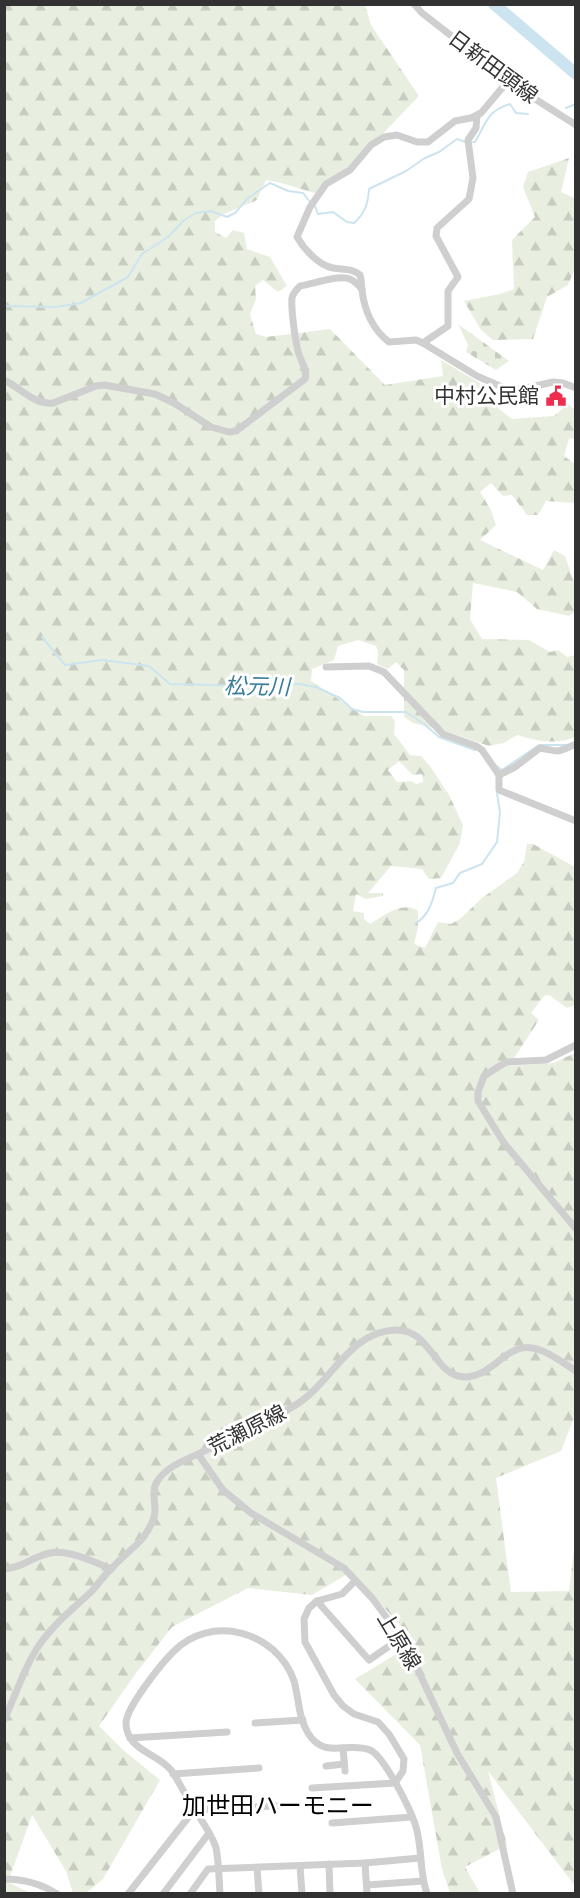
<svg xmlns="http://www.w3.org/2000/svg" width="580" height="1898" viewBox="0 0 580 1898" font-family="Figtree,'Noto Sans JP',sans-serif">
<defs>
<pattern id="forest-firs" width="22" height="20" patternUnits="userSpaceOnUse" patternTransform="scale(1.5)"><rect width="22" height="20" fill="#e9efe0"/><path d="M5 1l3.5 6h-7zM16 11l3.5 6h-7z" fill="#c8cdc1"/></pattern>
<pattern id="cemetery-stones" width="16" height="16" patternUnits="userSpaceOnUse" patternTransform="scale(1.5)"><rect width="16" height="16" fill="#e9efe0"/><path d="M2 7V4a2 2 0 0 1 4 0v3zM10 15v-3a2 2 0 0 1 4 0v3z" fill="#c8cdc1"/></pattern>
</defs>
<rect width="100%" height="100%" fill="#fff"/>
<g fill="url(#forest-firs)" fill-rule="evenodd">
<path d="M5,5H365L371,25L419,96L370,147L318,194L281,183L266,180L257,200L224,214L215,221V232L226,238L233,230L244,233L247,249L270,257L287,286L278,292L263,280L255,286L256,299L250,314L256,334L266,337L330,329L385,385L443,376L441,360L493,391L499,409L512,419L554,416L568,404L575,410V438L569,439L564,456L575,464V503L546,501L538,515H527L512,495L503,496L491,483L480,492L491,510L496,525L480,540L543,570L554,550L565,556L575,585V612L569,616L537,609L517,592L473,583L470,619L482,639L529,640L550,652L558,650L567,657L575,655V737C557,745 535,741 517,735L504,743L489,746L445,731L413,723L404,717V670L396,662L388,669L377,664L378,651L376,646L358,640L338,646L334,660L312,669L311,681L364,716H391L395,721L394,734L410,755L421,756L430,766L449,795L463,825L460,843L441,878L429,879L422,869L391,866L368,893H383V896L366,899L356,894L353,911L364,913V919L370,924C384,916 402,900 418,911V928L414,944L425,948L438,922L451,924L460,919L482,898L517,873L524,862L527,844H533L575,867V1005L567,1008L549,995L544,996L531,1013L539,1020L509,1066L553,1063L575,1053V1415L561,1451L496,1478L511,1592L569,1591L575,1541V1886L488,1771L507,1845L465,1867L480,1893H450L442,1869L420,1745L355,1679L416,1642L351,1572L312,1595L248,1588L172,1627L136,1673L99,1726L122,1749L160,1780L103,1879L86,1893H73L66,1871L32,1815L8,1882L30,1893L5,1894ZM399,761L413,775L422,774L423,782L416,784L412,781L397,782L388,770Z"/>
<polygon points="569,158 561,192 575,198 575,269 568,285 547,297 533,339 493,340 481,330 464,301 500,294 514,289 512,240 535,217 523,187 528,172"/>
</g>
<polygon fill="url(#cemetery-stones)" points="458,324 509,361 496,370 466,352 468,345"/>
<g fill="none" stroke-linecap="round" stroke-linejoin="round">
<g stroke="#cce4ef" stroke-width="2">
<polyline points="566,108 576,104"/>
<path d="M473,142H475C487,122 486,112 510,104L516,113L528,114"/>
<path d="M315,206L318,214L333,212L347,222L354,223C365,213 368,204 369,189L406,171L425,158L439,152L457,139L465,142"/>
<polyline points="4,306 56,307 81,303 128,277 142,254 168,237 184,220 196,213 211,211 227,217 235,213 248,198 270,183 288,191 303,193 310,202"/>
<polyline points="42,637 65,665 102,660 149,666 170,684 247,686 299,684 316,687 340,698 352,709 363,712 406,712 424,724 439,737 475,750"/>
<polyline points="495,765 502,770 539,745 567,745"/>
<path d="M415,924C429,915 432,903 436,888L453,883L460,873L482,864L497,842L500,813L497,793"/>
</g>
<polyline stroke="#cce4ef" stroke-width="12" points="494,4 576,74"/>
<g stroke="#cfcfcf" stroke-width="7">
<polyline points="414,4 422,13 521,90 576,125"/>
<path d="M508,81L481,113L471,118L455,121L428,142H417L397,135L384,137L371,145L350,170L326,184L310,207L297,237C304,249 318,265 333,268C343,270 352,268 360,275C362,281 361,285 362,290C364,310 373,330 389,342L416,340L423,343L477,376L502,387L522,389L553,382L563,383L576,388"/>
<polyline points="423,343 448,326 448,291 458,277 436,236 437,228 469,199 473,178 468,140 476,128 477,116"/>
<path d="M4,380C21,388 34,405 53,403L96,386L104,385L155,394L174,403L211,427L229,432L236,431L305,379C308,370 300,360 298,351C295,339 291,310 292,298C293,293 296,290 300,286C312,284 340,274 350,279C355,281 358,285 362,289"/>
<polyline points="326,667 369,666 384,672 443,734 476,746 482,750 499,775 499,790 576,821"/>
<path d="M499,775L515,767L540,748C562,752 555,753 576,744"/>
<polyline points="576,1045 546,1060 506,1062 484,1076 478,1092 478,1101 504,1143 576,1229"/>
<polyline points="198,1454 223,1490 251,1513 344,1568 372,1598 393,1626 415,1664 457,1753 496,1817 513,1894"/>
<path d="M4,1569C23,1568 33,1556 50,1553C67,1549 95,1562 111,1569"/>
<polyline points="317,1601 369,1660 401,1638"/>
<path d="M4,1720C14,1699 24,1669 36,1650C50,1627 73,1609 92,1591C99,1583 105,1574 113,1567C122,1557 133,1549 142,1539C148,1531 155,1520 155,1510C155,1499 151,1490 158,1480C168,1465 189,1459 204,1451C235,1436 268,1423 297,1404C332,1382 349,1332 395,1330C432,1328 434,1379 467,1377C479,1376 486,1370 495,1364C502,1358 510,1352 518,1349C537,1342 560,1361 576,1371"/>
<polyline points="255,1723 303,1720"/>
<polyline points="130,1738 227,1732"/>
<polyline points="343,1748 345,1771"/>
<polyline points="326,1766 344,1764"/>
<polyline points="173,1774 259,1768"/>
<polyline points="312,1788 395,1783 403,1771 404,1759 389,1734 378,1722 354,1714 343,1706 334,1695 305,1642 304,1619 309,1608 317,1601 342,1594 355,1581"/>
<polyline points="332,1823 412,1817"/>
<polyline points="365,1863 367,1894"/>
<polyline points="329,1864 330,1894"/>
<polyline points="300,1866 302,1894"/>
<polyline points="257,1868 259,1894"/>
<path d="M4,1879C24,1879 40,1883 57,1894"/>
<polyline points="367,1885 423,1881"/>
<polyline points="128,1894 194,1810 291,1805"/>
<polyline points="163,1894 209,1833"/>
<polyline points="190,1894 208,1869 365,1863 420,1858"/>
<path d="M220,1894C219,1879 219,1863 216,1848C212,1833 195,1812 187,1797C182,1789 177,1778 171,1770C157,1753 126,1750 126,1723C126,1708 161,1664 173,1652C210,1613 277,1631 294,1681C299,1698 298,1717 308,1733C324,1760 348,1741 370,1750C385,1757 416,1818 418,1836C422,1855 420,1874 427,1894"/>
</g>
</g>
<defs>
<g id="civic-bare" transform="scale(1.62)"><path d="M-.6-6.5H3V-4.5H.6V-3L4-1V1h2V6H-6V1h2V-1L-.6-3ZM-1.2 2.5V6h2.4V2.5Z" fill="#ee2e4e" stroke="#fff" stroke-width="2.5" paint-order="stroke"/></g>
</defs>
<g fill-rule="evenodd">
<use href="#civic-bare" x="556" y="396"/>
</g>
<g text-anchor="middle" stroke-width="6" stroke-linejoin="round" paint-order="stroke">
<g font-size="21" fill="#323232" stroke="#fff">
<text transform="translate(493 67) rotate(37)" y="7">日新田頭線</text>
<text transform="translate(247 1430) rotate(-27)" y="7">荒瀬原線</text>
<text transform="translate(399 1641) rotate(59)" y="7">上原線</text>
</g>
<g font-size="21" fill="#323232" stroke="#fff" text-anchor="end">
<text x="539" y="403">中村公民館</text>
</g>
<g font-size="22" font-style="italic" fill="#3a7d99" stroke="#fff">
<text transform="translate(257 686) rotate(1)" y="8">松元川</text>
</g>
<g font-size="24" fill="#000" stroke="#fff">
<text x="278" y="1814">加世田ハーモニー</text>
</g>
</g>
<rect width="580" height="1898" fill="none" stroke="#323232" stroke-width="12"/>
</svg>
